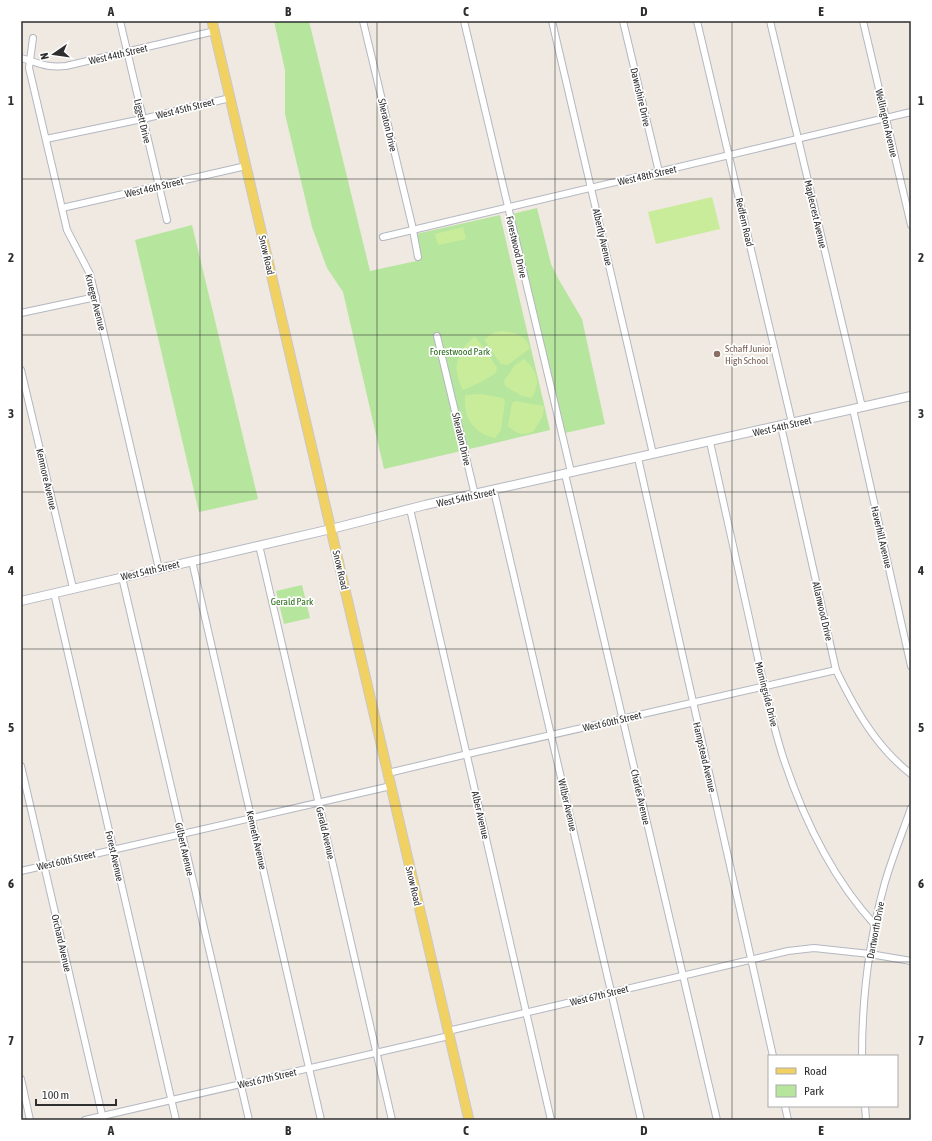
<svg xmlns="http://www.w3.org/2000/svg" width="932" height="1141" viewBox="0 0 932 1141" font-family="'Asap Condensed',sans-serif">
<rect width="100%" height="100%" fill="#efe9e1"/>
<g fill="#b6e59e">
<polygon points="274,21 309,21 370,271 421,260 416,234 500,215 550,430 384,469 343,292 327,268 312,227 285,114 285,70"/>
<polygon points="537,208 551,264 559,280 582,319 605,424 565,433 512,214"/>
<polygon points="192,225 258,499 199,512 135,240"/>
<polygon points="302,585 310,618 284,624 276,591"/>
</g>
<g fill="#c9ec9a">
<polygon points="712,197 720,229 656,244 648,212"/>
<polygon points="463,227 466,239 438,245 435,234"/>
<path d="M500,331C513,331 526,335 530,348L508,365L501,364L484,340L493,333Z"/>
<path d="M475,336L497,367L496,373L483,381L463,390C451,368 456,352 475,336Z"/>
<path d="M524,359C537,371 541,381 532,398L522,396L505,386L504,381L515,365Z"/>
<path d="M481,394L503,398L505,402L501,430L495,438C473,433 463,418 465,395Z"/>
<path d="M515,401L544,406L543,416L533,432C522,436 517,434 508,426L512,403Z"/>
</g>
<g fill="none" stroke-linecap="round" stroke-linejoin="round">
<g stroke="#b4b7c1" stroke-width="8">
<g id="street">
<polyline points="120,21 167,220"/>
<polyline points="363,21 412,225 418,257"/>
<polyline points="464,21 571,472"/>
<polyline points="552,21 653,454"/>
<polyline points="623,21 659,172"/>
<polyline points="697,21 792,423"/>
<polyline points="770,21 862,407"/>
<polyline points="863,21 911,225"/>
<polyline points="33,38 29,68 67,230 90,274 159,569"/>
<path d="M21,58C40,63 45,68 66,66L215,31"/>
<polyline points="46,139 147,118 230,98"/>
<polyline points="62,208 246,166"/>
<polyline points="383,237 911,112"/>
<polyline points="21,313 96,297"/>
<polyline points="437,336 475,495"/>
<polyline points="21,370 73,588"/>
<polyline points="853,409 911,666"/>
<path d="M781,426L836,670C855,709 876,747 911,774"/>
<path d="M710,442C723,502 737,562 750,622C760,667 769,713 783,757C803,818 832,878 875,925"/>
<polyline points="638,458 773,1056"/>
<polyline points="565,474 717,1120"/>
<polyline points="494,491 641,1120"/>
<polyline points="410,509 551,1120"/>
<polyline points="259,545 392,1120"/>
<polyline points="192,561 321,1120"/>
<polyline points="122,577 249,1120"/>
<polyline points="54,593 176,1120"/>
<polyline points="21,766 103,1119"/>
<polyline points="388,773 472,753 836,670"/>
<polyline points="21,871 391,786"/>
<polyline points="448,1031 788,951 814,948 870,954 911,961"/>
<path d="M862,1056C862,999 869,941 884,886C891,860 902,834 911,808"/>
<polyline points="21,1079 30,1120"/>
<polyline points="785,1106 788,1120"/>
<polyline points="865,1106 866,1120"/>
<polyline points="85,1120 449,1036"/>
</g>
</g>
<g stroke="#b4b7c1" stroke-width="10">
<polyline id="secondary" points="21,601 331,529 425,505 911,396"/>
</g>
<g stroke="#c9c9c9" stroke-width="11">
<polyline id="primary" points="212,21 469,1120"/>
</g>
<use href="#street" stroke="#fff" stroke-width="6"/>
<use href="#secondary" stroke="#fff" stroke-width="8"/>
<use href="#primary" stroke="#f2d163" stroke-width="9"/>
</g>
<path fill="none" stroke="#2e2e2e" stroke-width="1" stroke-opacity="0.55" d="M200,21V1120M377,21V1120M555,21V1120M732,21V1120M21,179H911M21,335H911M21,492H911M21,649H911M21,806H911M21,962H911"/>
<circle fill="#8d6e63" stroke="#fff" stroke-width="1.5" cx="717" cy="354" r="4"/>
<g text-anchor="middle" stroke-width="3.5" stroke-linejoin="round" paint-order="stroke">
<g font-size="10" fill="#2e2e2e" stroke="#fff">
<text transform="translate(118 54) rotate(-13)" y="4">West 44th Street</text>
<text transform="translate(641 97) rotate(77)" y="4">Dawnshire Drive</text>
<text transform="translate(185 108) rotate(-14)" y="4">West 45th Street</text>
<text transform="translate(143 121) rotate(77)" y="4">Liggett Drive</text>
<text transform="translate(887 123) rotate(77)" y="4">Wellington Avenue</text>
<text transform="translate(388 125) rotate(77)" y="4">Sheraton Drive</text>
<text transform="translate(647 175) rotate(-13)" y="4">West 48th Street</text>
<text transform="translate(154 187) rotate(-13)" y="4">West 46th Street</text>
<text transform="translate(816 214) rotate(77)" y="4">Maplecrest Avenue</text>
<text transform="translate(745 222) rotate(77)" y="4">Redfern Road</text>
<text transform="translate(603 237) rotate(77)" y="4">Albertly Avenue</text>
<text transform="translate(517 247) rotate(77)" y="4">Forestwood Drive</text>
<text transform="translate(267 255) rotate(77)" y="4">Snow Road</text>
<text transform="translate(96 302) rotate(76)" y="4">Krueger Avenue</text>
<text transform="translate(782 426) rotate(-13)" y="4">West 54th Street</text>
<text transform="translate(462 439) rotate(77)" y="4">Sheraton Drive</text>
<text transform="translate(47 479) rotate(77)" y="4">Kenmore Avenue</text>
<text transform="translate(466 497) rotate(-12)" y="4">West 54th Street</text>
<text transform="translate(882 537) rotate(77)" y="4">Haverhill Avenue</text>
<text transform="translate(150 570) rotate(-13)" y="4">West 54th Street</text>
<text transform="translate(341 570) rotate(77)" y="4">Snow Road</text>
<text transform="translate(823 611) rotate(77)" y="4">Allanwood Drive</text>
<text transform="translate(767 694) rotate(76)" y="4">Morningside Drive</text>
<text transform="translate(612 721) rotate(-13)" y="4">West 60th Street</text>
<text transform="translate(705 757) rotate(77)" y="4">Hampstead Avenue</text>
<text transform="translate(641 797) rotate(77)" y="4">Charles Avenue</text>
<text transform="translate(568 805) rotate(77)" y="4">Wilber Avenue</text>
<text transform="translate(481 815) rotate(77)" y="4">Alber Avenue</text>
<text transform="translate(326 833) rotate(77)" y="4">Gerald Avenue</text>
<text transform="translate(257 840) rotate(77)" y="4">Kenneth Avenue</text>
<text transform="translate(185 849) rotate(77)" y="4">Gilbert Avenue</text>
<text transform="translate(115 856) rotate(77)" y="4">Forest Avenue</text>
<text transform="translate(66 860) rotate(-13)" y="4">West 60th Street</text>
<text transform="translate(414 886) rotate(77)" y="4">Snow Road</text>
<text transform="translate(875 930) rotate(-79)" y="4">Dartworth Drive</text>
<text transform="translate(62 943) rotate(77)" y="4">Orchard Avenue</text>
<text transform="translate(599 995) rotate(-14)" y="4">West 67th Street</text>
<text transform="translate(267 1078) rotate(-13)" y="4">West 67th Street</text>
</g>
<g font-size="10" fill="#785e54" stroke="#fff" text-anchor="start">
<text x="725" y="352">Schaff Junior<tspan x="725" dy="12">High School</tspan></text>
</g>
<g font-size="10" fill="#2c6e1b" stroke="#fff">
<text x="460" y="355">Forestwood Park</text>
<text x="292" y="605">Gerald Park</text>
</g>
</g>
<rect width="932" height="1141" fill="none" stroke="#ffffff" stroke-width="44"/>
<rect x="768" y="1055" width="130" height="52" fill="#ffffff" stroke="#ababab"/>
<rect x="776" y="1068" width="20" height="6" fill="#f2d163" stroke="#ababab"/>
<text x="804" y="1075" font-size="12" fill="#2e2e2e">Road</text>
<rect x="776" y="1085" width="20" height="12" fill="#b6e59e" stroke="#ababab"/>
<text x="804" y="1095" font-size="12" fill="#2e2e2e">Park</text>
<g transform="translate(54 54) rotate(257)" stroke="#ffffff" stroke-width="3" paint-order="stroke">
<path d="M0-3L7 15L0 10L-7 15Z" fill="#2e2e2e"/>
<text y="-6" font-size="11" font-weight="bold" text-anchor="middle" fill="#2e2e2e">N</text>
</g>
<path d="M36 1099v6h80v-6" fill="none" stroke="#2e2e2e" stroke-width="2"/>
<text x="42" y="1099" font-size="12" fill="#2e2e2e" stroke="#ffffff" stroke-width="3" paint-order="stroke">100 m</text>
<rect x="22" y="22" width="888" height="1097" fill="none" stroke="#2e2e2e" stroke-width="1.5"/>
<g font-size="13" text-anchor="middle" font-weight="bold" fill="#2e2e2e">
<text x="111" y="16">A</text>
<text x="288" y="16">B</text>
<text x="466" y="16">C</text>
<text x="644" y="16">D</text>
<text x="821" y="16">E</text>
<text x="11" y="105">1</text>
<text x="921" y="105">1</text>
<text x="11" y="262">2</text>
<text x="921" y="262">2</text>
<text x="11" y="418">3</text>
<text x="921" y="418">3</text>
<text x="11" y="575">4</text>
<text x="921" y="575">4</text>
<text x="11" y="732">5</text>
<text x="921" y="732">5</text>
<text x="11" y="888">6</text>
<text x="921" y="888">6</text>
<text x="11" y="1045">7</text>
<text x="921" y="1045">7</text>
<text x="111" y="1135">A</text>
<text x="288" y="1135">B</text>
<text x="466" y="1135">C</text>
<text x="644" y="1135">D</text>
<text x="821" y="1135">E</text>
</g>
</svg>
